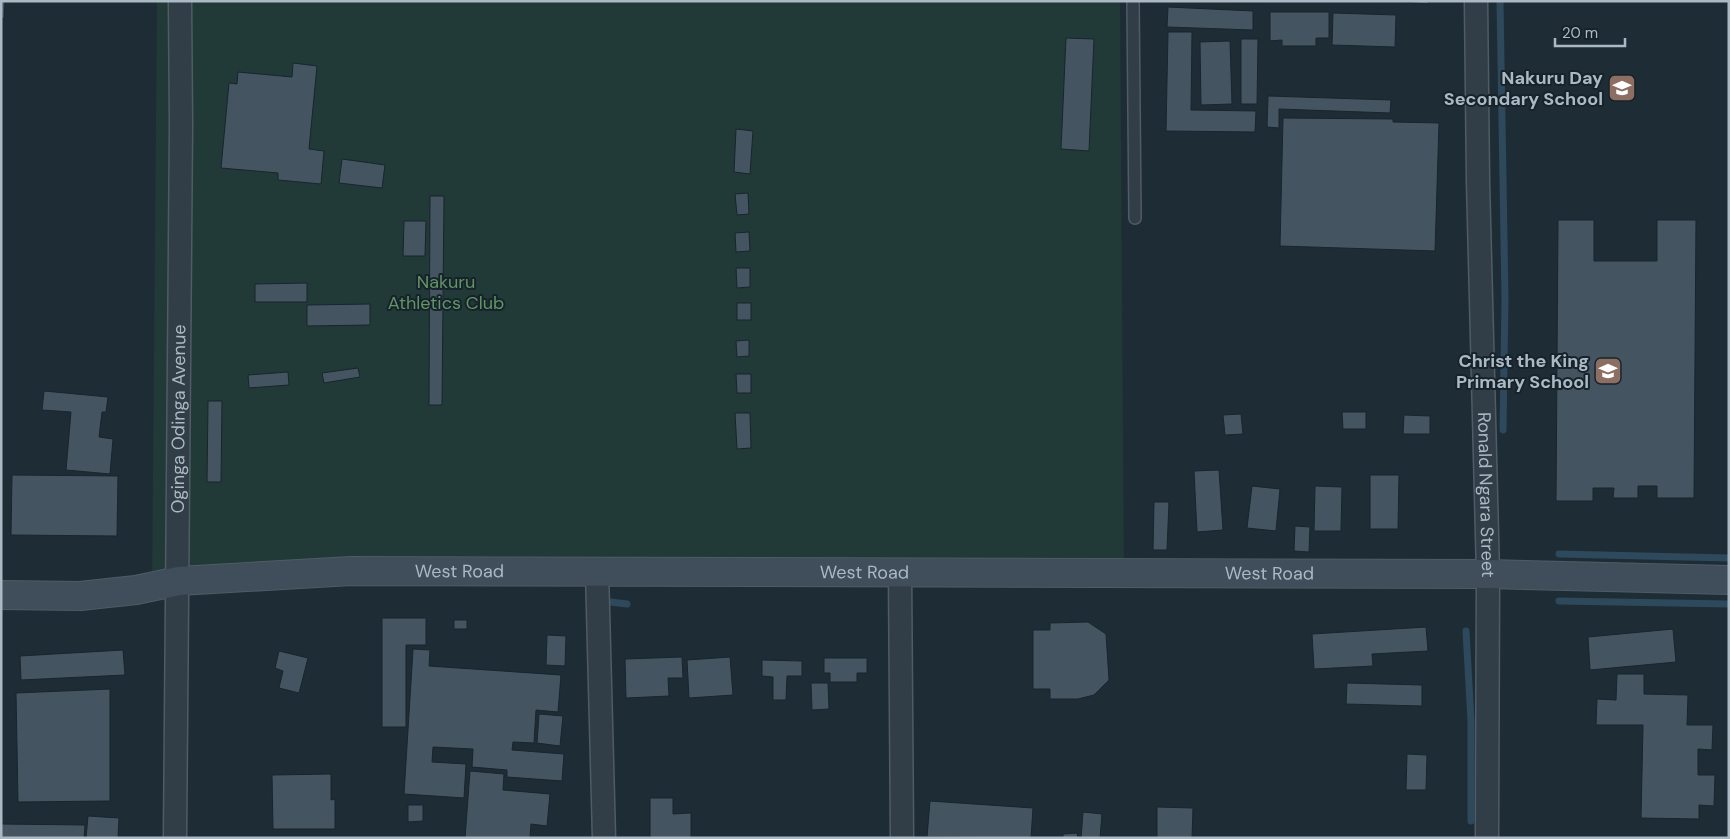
<svg xmlns="http://www.w3.org/2000/svg" width="1730" height="839" viewBox="0 0 1730 839" font-family="'DM Sans',sans-serif">
<rect width="100%" height="100%" fill="#1e2c36"/>
<polygon fill="#213937" points="157,1 1120,1 1124,573 152,587"/>
<g fill="none" stroke-linecap="round" stroke-linejoin="round">
<g stroke="#2e495c" stroke-width="7">
<polyline points="1500,1 1505,299 1503,430"/>
<polyline points="1559,554 1729,558"/>
<polyline points="602,601 627,604"/>
<polyline points="1559,601 1729,604"/>
<polyline points="1466,631 1471,721 1471,821"/>
</g>
</g>
<g fill="#445461" stroke="#19252d">
<polygon points="1,1 5,1 4,19 1,18"/>
<polygon points="1192,1 1262,1 1262,2"/>
<polygon points="1392,1 1428,1 1428,4"/>
<polygon points="1168,7 1253,11 1253,30 1167,27"/>
<polygon points="1270,12 1329,12 1329,38 1316,38 1316,46 1282,46 1282,40 1270,41"/>
<polygon points="1333,13 1396,15 1395,47 1332,45"/>
<polygon points="1168,32 1192,32 1191,110 1256,111 1255,132 1166,131"/>
<polygon points="1066,38 1094,39 1089,151 1061,149"/>
<polygon points="1241,39 1258,39 1257,104 1241,104"/>
<polygon points="1230,41 1232,104 1201,105 1200,42"/>
<polygon points="293,63 317,66 309,149 324,151 321,184 278,180 278,173 221,168 229,83 237,84 238,72 292,77"/>
<polygon points="1268,96 1391,100 1390,113 1279,109 1279,128 1267,127"/>
<polygon points="1283,118 1393,119 1393,122 1439,123 1435,251 1280,246"/>
<polygon points="736,129 753,131 750,174 734,172"/>
<polygon points="342,159 385,165 382,188 339,183"/>
<polygon points="748,193 749,214 737,215 735,194"/>
<polygon points="430,196 444,196 442,405 429,405"/>
<polygon points="1558,220 1594,220 1594,261 1657,261 1657,220 1696,220 1694,498 1657,498 1657,486 1638,486 1638,498 1613,498 1614,488 1593,488 1593,501 1556,501"/>
<polygon points="404,221 426,221 425,256 403,256"/>
<polygon points="749,232 750,251 736,252 735,233"/>
<polygon points="736,268 750,268 750,287 737,288"/>
<polygon points="307,283 307,302 255,302 255,284"/>
<rect x="737" y="303" width="14" height="17"/>
<polygon points="370,304 370,325 307,326 307,305"/>
<polygon points="749,340 749,356 737,357 736,341"/>
<polygon points="358,368 360,377 324,383 322,373"/>
<polygon points="288,372 289,385 249,388 248,375"/>
<polygon points="736,374 751,374 751,393 737,393"/>
<polygon points="44,391 108,397 106,412 102,412 99,437 113,439 110,474 66,470 71,412 42,410"/>
<polygon points="208,401 222,401 221,482 207,482"/>
<polygon points="1342,412 1366,412 1366,429 1343,429"/>
<polygon points="735,413 750,413 751,448 737,449"/>
<polygon points="1241,414 1243,434 1225,435 1223,415"/>
<polygon points="1404,415 1430,416 1430,434 1403,434"/>
<polygon points="1219,470 1223,530 1197,532 1194,471"/>
<polygon points="12,475 118,476 117,536 11,535"/>
<polygon points="1370,475 1399,475 1398,529 1370,529"/>
<polygon points="1252,486 1280,489 1276,531 1247,528"/>
<polygon points="1315,486 1342,487 1341,531 1314,531"/>
<polygon points="1154,502 1169,502 1167,550 1153,550"/>
<polygon points="1295,526 1310,527 1309,552 1294,551"/>
<polygon points="382,618 426,618 426,645 406,645 406,727 382,727"/>
<rect x="454" y="620" width="13" height="9"/>
<polygon points="1088,622 1106,634 1109,680 1094,695 1078,699 1050,699 1050,689 1033,689 1033,630 1050,630 1050,623"/>
<polygon points="1426,627 1428,651 1372,654 1373,666 1314,669 1312,634"/>
<polygon points="1673,629 1676,662 1590,670 1588,637"/>
<polygon points="547,635 566,636 565,666 546,665"/>
<polygon points="413,649 430,650 429,666 561,675 558,712 536,710 534,743 513,742 512,750 564,754 562,781 507,777 507,770 472,767 473,749 433,747 432,762 466,764 464,798 404,794"/>
<polygon points="123,650 125,675 21,680 20,656"/>
<polygon points="279,651 308,658 299,693 279,688 283,671 275,668"/>
<polygon points="682,657 683,678 668,678 669,696 626,698 625,659"/>
<polygon points="730,657 733,695 689,698 687,660"/>
<polygon points="824,658 867,658 867,673 857,673 857,682 830,682 830,673 824,673"/>
<polygon points="762,660 802,661 802,676 787,676 786,700 773,700 773,677 762,676"/>
<polygon points="1617,674 1644,674 1644,694 1688,695 1687,725 1713,725 1712,750 1698,749 1698,775 1715,775 1714,806 1699,805 1699,819 1641,818 1643,725 1596,725 1597,699 1616,700"/>
<polygon points="811,683 828,683 829,709 812,710"/>
<polygon points="1347,683 1422,685 1422,706 1346,704"/>
<polygon points="110,689 110,801 18,802 16,693"/>
<polygon points="539,714 563,716 560,746 537,743"/>
<polygon points="1407,754 1427,755 1426,790 1406,790"/>
<polygon points="470,771 504,774 503,790 550,794 547,826 531,824 530,838 465,838"/>
<polygon points="331,774 331,800 335,799 335,829 273,829 272,775"/>
<polygon points="650,798 673,798 673,814 691,813 691,838 650,838"/>
<polygon points="930,801 1033,808 1031,838 927,837"/>
<polygon points="408,805 423,805 423,821 408,822"/>
<polygon points="1157,807 1193,808 1192,838 1157,838"/>
<polygon points="1083,812 1102,814 1100,838 1081,838"/>
<polygon points="88,816 119,818 118,838 86,838"/>
<polygon points="1,824 85,825 84,838 1,838"/>
<polygon points="1077,833 1078,838 1063,838 1063,834"/>
</g>
<g fill="none" stroke-linecap="round" stroke-linejoin="round">
<g stroke="#4f5c65" stroke-width="14">
<polyline id="lane" points="1133,1 1135,218"/>
</g>
<g stroke="#4f5c65" stroke-width="25">
<g id="street">
<path id="s1" d="M1476,1L1478,181L1488,574L1487,838"/>
<polyline points="597,571 604,838"/>
<polyline points="900,571 902,838"/>
<path id="s2" d="M175,838L181,126L180,1"/>
</g>
</g>
<g stroke="#4f5c65" stroke-width="30">
<g id="secondary">
<path id="s3" d="M1,595L80,596L136,590L179,581L351,571L1488,574L1729,580"/>
</g>
</g>
<use href="#lane" stroke="#313e47" stroke-width="11"/>
<use href="#street" stroke="#313e47" stroke-width="22"/>
<use href="#secondary" stroke="#3f4e5a" stroke-width="28"/>
</g>
<defs>
<g id="school-square" transform="scale(1.4375)"><rect x="-9" y="-9" width="18" height="18" rx="4" fill="#8d6e63" stroke="#17232b"/><path d="M0-5L7-2L0 1L-7-2ZM-4 1L0 2.5L4 1V4Q0 6-4 4Z" fill="#fff"/></g>
</defs>
<g fill-rule="evenodd">
<use href="#school-square" x="1622" y="88"/>
<use href="#school-square" x="1608" y="371"/>
</g>
<g text-anchor="middle" stroke-width="4" stroke-linejoin="round" paint-order="stroke">
<g font-size="18" font-weight="bold" fill="#abb9c4" stroke="#17232b" text-anchor="end">
<text x="1603" y="84">Nakuru Day<tspan x="1603" dy="21">Secondary School</tspan></text>
<text x="1589" y="367">Christ the King<tspan x="1589" dy="21">Primary School</tspan></text>
</g>
<g font-size="18" fill="#629565" stroke="#17232b">
<text x="446" y="288">Nakuru<tspan x="446" dy="21">Athletics Club</tspan></text>
</g>
<g font-size="18" fill="#abb9c4" stroke="#17232b">
<text dy="6" stroke="none"><textPath href="#s2" startOffset="419">Oginga Odinga Avenue</textPath></text>
<text dy="6" stroke="none"><textPath href="#s1" startOffset="494">Ronald Ngara Street</textPath></text>
<text dy="6" stroke="none"><textPath href="#s3" startOffset="460">West Road</textPath></text>
<text dy="6" stroke="none"><textPath href="#s3" startOffset="865">West Road</textPath></text>
<text dy="6" stroke="none"><textPath href="#s3" startOffset="1270">West Road</textPath></text>
</g>
</g>
<rect width="1730" height="839" fill="none" stroke="#abb9c4" stroke-width="5"/>
<path d="M1555 38v8h70v-8" fill="none" stroke="#abb9c4" stroke-width="2.5"/>
<text x="1562" y="38" font-size="15" fill="#abb9c4" stroke="#17232b" stroke-width="4" paint-order="stroke">20 m</text>
</svg>
